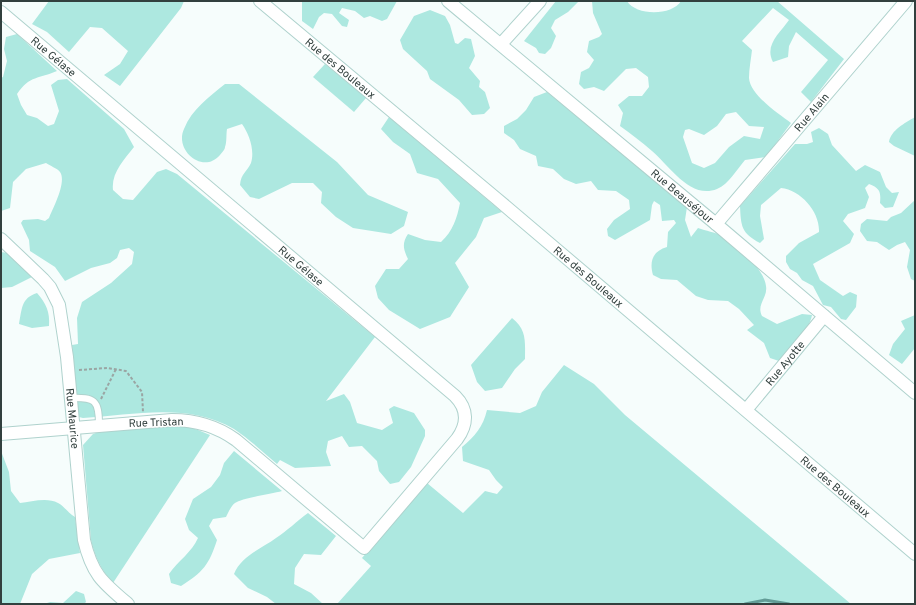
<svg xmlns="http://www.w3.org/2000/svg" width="916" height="605" viewBox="0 0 916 605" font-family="Overpass,sans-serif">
<rect width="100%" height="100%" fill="#f6fdfc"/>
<g fill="#ade8e0" fill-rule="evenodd">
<polygon points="49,1 184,1 181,8 120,86 104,75 120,64 128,51 102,28 90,27 69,52 47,32 32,24"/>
<polygon points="302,1 397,1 387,19 382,21 370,16 364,18 355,11 342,8 339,13 349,20 347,27 342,26 332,14 324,13 319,17 313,29 302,21"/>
<polygon points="556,1 579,1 568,12 555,20 551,28 556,36 551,48 545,54 539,53 536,48 524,41"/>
<path d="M592,1H627C636,16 672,16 681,1H777L844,59L811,102L801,92L828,60L796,32L789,46L788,57L773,62C764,45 780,33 789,20L773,8L742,41L752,50C751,59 749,69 749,78C750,95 779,114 791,123L766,157L745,160C737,169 729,184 717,189C690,200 669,165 652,151C642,142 631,134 620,126L623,113L618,105L629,96H642L649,87L648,77L636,68L626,69L604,91L594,87L584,89L579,84L581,72L589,68L594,60L587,52L589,41L599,37L602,34L593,13ZM736,112L749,126L764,127L760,139L744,136L729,147L715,163L704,168L692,163L683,137L685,130L689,129L704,135L717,126L726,114Z"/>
<polygon points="430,10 445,16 450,25 455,43 458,44 465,38 471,39 475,56 469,68 480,81 479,87 485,92 490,108 484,114 472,115 459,100 430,79 427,71 403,49 400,40 414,16"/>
<path d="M17,34L57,71C39,79 30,75 17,94L21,105L27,115L37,118L48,126L54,124L59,111L51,85L58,80L67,79L124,129L134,147C124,160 111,173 113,190L123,199L133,200L157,172L166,169L177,174L375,337L326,401L344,394L350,402L357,423L382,430L393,423L389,409L394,406L414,413L425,430V436L411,467L399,482L390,484L379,471L377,461L362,446L349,447L342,436L328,441L326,452L331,466L295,468L280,460L277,464C263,452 249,439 234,429C188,402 133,415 83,418L79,417L72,345L78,344L77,318L82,302L111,283L132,264L134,252L129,248L120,250L117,258L110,263L91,268L65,281L55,267L30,251L29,240L21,223L23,220L38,219L45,221L49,218C53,208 67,182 60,172C57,168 50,166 46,163L26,169L13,182L10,208L1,211V78L3,77L7,61L4,49L6,37Z"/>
<polygon points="325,64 366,98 354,112 313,77"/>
<path d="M225,84H239L337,162L368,195L408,212L404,226L391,234L353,228L336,217L321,203L322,192L313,183H292L259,199L250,197L240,185C241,173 247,172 251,163C255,150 249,134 242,124L227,129C226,135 227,142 225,147C225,150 222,152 220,155C203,175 174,150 184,129C192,109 209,97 225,84Z"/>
<path d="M547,92L687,207L685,220L691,237L698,228C706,231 715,232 722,236C737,246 764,268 766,286C768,298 756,304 762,316L777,324L802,314L812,315C809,332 791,348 779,361L770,358L764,343L747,330L754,325L739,309L728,301L708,300L696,296L677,280L661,279L653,275C649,261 653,251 667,247L668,232L676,223L674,220L662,221L660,205L654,201L652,205L650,220L615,240L608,236L607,229L614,220L630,209L629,200L616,191L598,190L591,181L576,184L564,179L553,169L538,166L536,156L520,149L514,140L504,133V126L517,119L526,110L534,97Z"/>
<path d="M389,117L502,212L484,218L476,237L455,263L469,287L450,317L420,329L389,310L378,298L375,286L386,269H399L408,259C403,249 402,243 408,234L425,240L441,242C453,231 457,218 460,203L438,179L417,173L410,154L393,142L381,129Z"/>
<path d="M915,117V156L894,146L889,142C891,130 905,123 915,117Z"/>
<path d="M819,128L828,134L832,145L856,171L865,165L880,172L886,187L892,193L899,192L893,207L885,208L880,203C881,192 880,188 869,184L865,188L869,197L865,208L848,214L843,221L854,234L850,243L813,264L820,280L843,296L850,292L857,295L856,307L846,320L841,319L831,307L823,305L813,286L802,280L797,273L790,269L786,262V256L799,243L819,232C820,212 801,190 781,188L761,205L760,216L764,239L760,243C741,233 741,226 740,206L795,144H807L813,142L811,132Z"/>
<polygon points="915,200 915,281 911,279 907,267 910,250 905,242 897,245 889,250 877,242 867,241 860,231 861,224 867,219 887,221 891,217 901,213"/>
<polygon points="1,252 8,253 34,276 12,287 1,288"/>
<path d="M37,293C46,303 50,312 49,326L32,328L19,324C22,309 21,298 37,293Z"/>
<polygon points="915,315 915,348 902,364 889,355 893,344 905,329 901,321"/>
<path d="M512,318C527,330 525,341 525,359L515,369L502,388L485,391L477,382L471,365Z"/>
<path d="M564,365L594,384L625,415L851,604H337L371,566L362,558L427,483L463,513L485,491L497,494L503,487L496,480L489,470L463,461L462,447C475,436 483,427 487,410L520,413L536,406L542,392Z"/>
<path d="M181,425L198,430L210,435L113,583C101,570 95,557 91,540L83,445L93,434L105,430Z"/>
<path d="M1,451L9,472L11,491L20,503C31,502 47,497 58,503C64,506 68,513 75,517L80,553L49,559L32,574L20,604H1Z"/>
<path d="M234,451L282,491C271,494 242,498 235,503C231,506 228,513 226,517L213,519L209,526L217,540C209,565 203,572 181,586L171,583L169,574C178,561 192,552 198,538L189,530L185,519L193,499L211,487L220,475L224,463Z"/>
<path d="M308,513L336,536L321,555L304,554L295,568L294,584L311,593L323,604H276L267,597L248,588L234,574C241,556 261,549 276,538C287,531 297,521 308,513Z"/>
<polygon points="76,591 84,594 86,602 84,604 44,604 50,602 63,603"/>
</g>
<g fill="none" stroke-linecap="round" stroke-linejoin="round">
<polyline stroke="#629c96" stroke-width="3" points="745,604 765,600 789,604"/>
<g stroke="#afd2cd" stroke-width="8">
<path id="lane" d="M70,398C95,397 99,400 99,425"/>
</g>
<g stroke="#afd2cd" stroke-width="14">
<g id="street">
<path id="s1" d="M260,1L497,199L915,554"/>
<path id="s2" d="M448,1L716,224L915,393"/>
<path id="s3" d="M1,12L455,396C468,409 468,424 457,439L364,548L236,440C218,427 195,420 172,420L1,434"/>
<polyline points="501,44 540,1"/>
<path id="s4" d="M716,224L906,1"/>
<path id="s5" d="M1,239L43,279L50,287L59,305L67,357L84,540C92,574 102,582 128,604"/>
<path id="s6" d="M746,410L824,316"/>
</g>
</g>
<g stroke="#9aa5a3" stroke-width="2" stroke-dasharray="3 2" stroke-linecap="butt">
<polyline points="79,370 107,368 126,371 142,392 143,412"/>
<polyline points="101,399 116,369"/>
</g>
<use href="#lane" stroke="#fff" stroke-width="6"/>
<use href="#street" stroke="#fff" stroke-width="12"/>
</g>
<g text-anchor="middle" stroke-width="3" stroke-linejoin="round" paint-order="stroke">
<g font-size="11" fill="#32403e" stroke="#fff">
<text dy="4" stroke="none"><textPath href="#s3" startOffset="69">Rue Gélase</textPath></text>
<text dy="4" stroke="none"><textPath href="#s1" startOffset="105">Rue des Bouleaux</textPath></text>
<text dy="4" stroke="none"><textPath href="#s4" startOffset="147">Rue Alain</textPath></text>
<text dy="4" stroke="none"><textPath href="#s2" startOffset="305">Rue Beauséjour</textPath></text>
<text dy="4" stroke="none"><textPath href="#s3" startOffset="393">Rue Gélase</textPath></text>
<text dy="4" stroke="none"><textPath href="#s1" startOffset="429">Rue des Bouleaux</textPath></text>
<text dy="4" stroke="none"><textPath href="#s6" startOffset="61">Rue Ayotte</textPath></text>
<text dy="4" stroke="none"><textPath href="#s5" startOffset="203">Rue Maurice</textPath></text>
<text transform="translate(156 422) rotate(-2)" y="4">Rue Tristan</text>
<text dy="4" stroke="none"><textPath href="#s1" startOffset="753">Rue des Bouleaux</textPath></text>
</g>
</g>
<rect width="916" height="605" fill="none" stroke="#32403e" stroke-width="4"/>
</svg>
